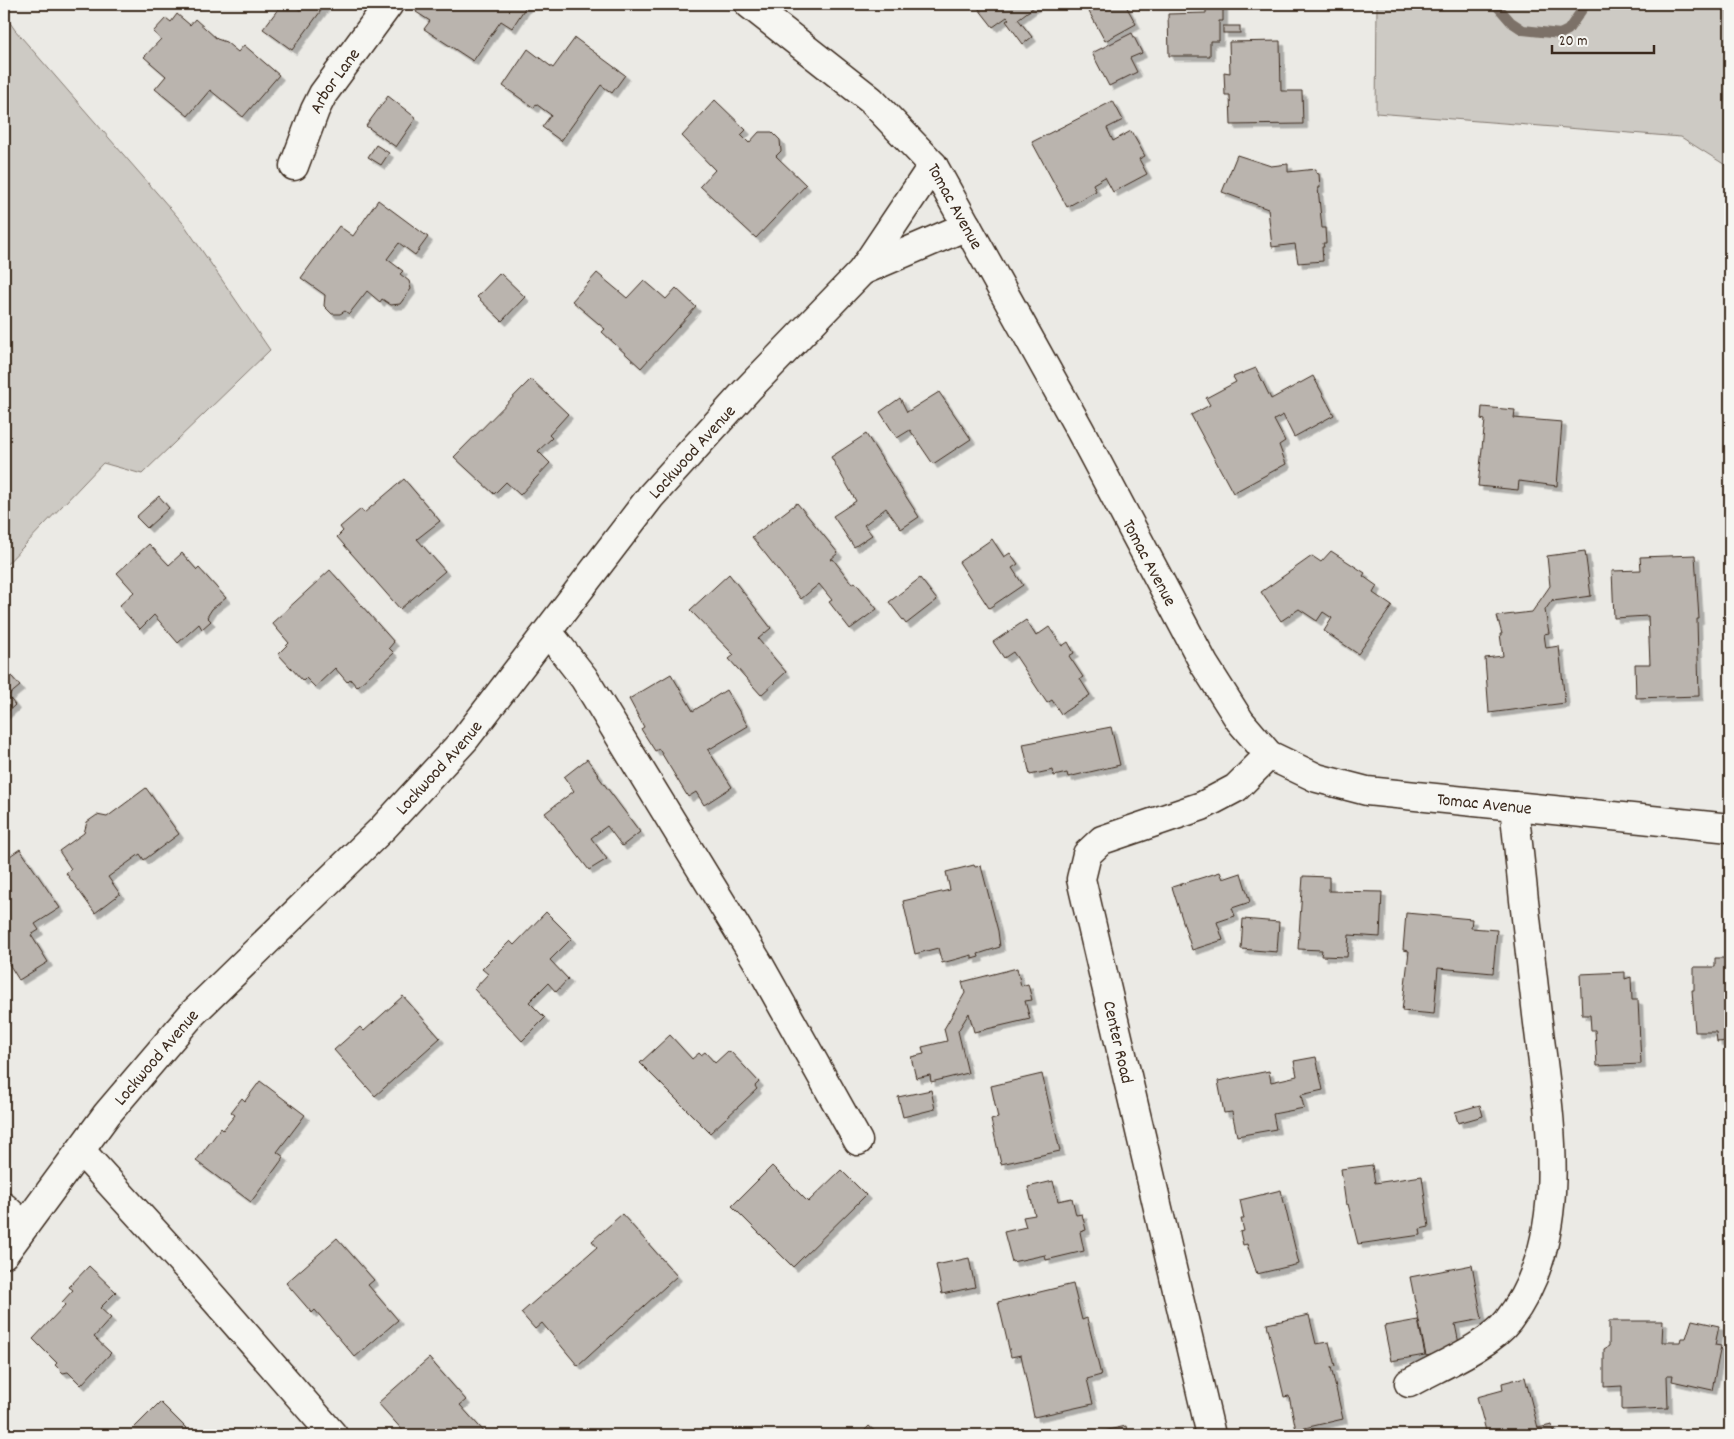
<svg xmlns="http://www.w3.org/2000/svg" width="1734" height="1439" viewBox="0 0 1734 1439" font-family="Dekko,sans-serif">
<defs>
<filter id="shadow"><feDropShadow dx="4.5" dy="4.5" stdDeviation="0" flood-color="#0004"/></filter>
</defs>
<rect width="100%" height="100%" fill="#ebeae5"/>
<filter id="ink" filterUnits="userSpaceOnUse"><feTurbulence type="fractalNoise" baseFrequency=".02" numOctaves="2"/><feDisplacementMap in="SourceGraphic" scale="10" xChannelSelector="R" yChannelSelector="G"/><feConvolveMatrix kernelMatrix="1 2 1 2 8 2 1 2 1" color-interpolation-filters="sRGB"/></filter>
<g filter="url(#ink)">
<g fill="#cdcac4" stroke="#847a71">
<polygon points="1377,4 1730,4 1730,168 1681,137 1376,113"/>
<polygon points="4,14 15,30 183,223 270,350 142,474 103,463 4,567"/>
</g>
<g fill="none" stroke-linecap="round" stroke-linejoin="round">
<polyline stroke="#7c7167" stroke-width="10" points="1497,6 1511,22 1523,30 1560,34 1568,30 1586,4"/>
</g>
<g fill="#bab4ae" stroke="#3b2a1e" filter="url(#shadow)">
<polygon points="282,4 290,4 300,10 305,4 326,4 292,50 263,29"/>
<polygon points="421,4 526,4 527,5 512,28 501,21 473,61 424,29 430,21 416,12"/>
<polygon points="975,4 1038,4 1018,19 1032,37 1023,44 1006,21 1009,19 1007,17 993,27"/>
<polygon points="1101,4 1125,4 1136,24 1105,41 1088,10"/>
<polygon points="1206,4 1223,4 1223,21 1219,21 1219,41 1210,41 1210,56 1169,56 1168,14 1206,13"/>
<polygon points="177,14 190,25 195,19 217,39 226,42 238,52 244,45 279,75 243,117 210,90 188,116 155,89 166,76 144,57 161,39 153,32 166,18 171,22"/>
<rect x="1223" y="26" width="17" height="7"/>
<polygon points="1132,33 1142,53 1130,58 1137,72 1109,86 1092,53"/>
<polygon points="575,38 625,75 612,93 601,85 561,141 542,127 551,115 536,104 534,108 503,86 528,49 553,68"/>
<polygon points="1280,41 1281,91 1302,91 1303,124 1231,125 1230,95 1225,95 1224,72 1230,73 1229,42"/>
<polygon points="388,96 416,118 396,147 366,126"/>
<polygon points="715,100 746,130 741,135 749,143 759,132 772,132 780,140 781,151 776,156 806,185 756,238 700,186 715,170 682,136"/>
<polygon points="1113,101 1123,120 1107,128 1113,141 1131,131 1145,156 1139,159 1147,174 1113,192 1105,177 1093,184 1096,191 1067,207 1032,142"/>
<polygon points="376,145 389,153 381,165 368,157"/>
<polygon points="1237,155 1271,166 1288,164 1288,172 1316,169 1316,173 1319,174 1320,188 1318,188 1322,228 1325,228 1326,243 1323,243 1324,247 1322,247 1323,261 1298,263 1295,244 1272,247 1268,209 1222,192"/>
<polygon points="378,200 428,237 415,255 399,243 387,259 403,271 400,274 409,281 411,289 400,304 391,305 382,299 380,302 367,291 349,314 345,311 340,314 332,314 324,306 325,295 301,278 339,226 353,236"/>
<polygon points="500,273 525,297 502,321 477,297"/>
<polygon points="597,273 627,298 644,280 666,299 676,288 696,307 641,368 602,332 605,329 572,301"/>
<polygon points="1256,368 1271,399 1313,376 1334,415 1294,437 1283,415 1274,420 1285,441 1279,445 1286,464 1233,493 1191,415 1210,405 1206,398 1236,382 1233,377"/>
<polygon points="531,379 568,414 549,435 552,438 538,451 550,463 520,495 506,482 494,494 454,457"/>
<polygon points="939,392 971,439 933,464 910,430 897,438 880,412 900,398 907,412"/>
<polygon points="1482,407 1515,410 1514,418 1562,422 1557,486 1519,481 1518,490 1478,486 1485,420 1481,419"/>
<polygon points="866,434 919,517 901,529 886,508 864,525 872,535 854,547 833,516 856,501 831,457"/>
<polygon points="404,479 440,521 417,539 445,571 400,609 337,537 343,531 340,527 361,509 364,513"/>
<polygon points="159,496 169,508 147,528 136,517"/>
<polygon points="797,503 838,553 830,560 833,559 852,584 855,582 877,609 850,629 829,602 832,600 819,584 801,599 752,537"/>
<polygon points="992,539 1004,557 1010,553 1018,564 1012,568 1023,585 989,608 959,562"/>
<polygon points="149,544 169,565 182,553 197,570 199,568 226,598 212,609 207,617 211,621 202,629 199,624 178,643 154,615 140,629 119,606 134,592 117,573"/>
<polygon points="1331,551 1365,573 1363,576 1377,586 1373,593 1392,606 1358,654 1324,631 1332,618 1323,612 1317,621 1299,609 1281,621 1261,592 1312,556 1321,562"/>
<polygon points="1585,551 1591,596 1553,601 1553,599 1545,610 1549,633 1544,634 1546,648 1559,646 1565,703 1489,713 1485,658 1503,656 1500,634 1502,634 1497,616 1532,612 1550,586 1547,556"/>
<polygon points="1695,555 1699,619 1697,619 1699,696 1636,698 1635,664 1650,664 1648,616 1614,618 1612,571 1641,570 1640,557"/>
<polygon points="330,570 394,642 389,648 394,653 357,687 350,679 347,682 335,668 315,687 306,678 303,681 278,654 289,643 272,623"/>
<polygon points="729,574 771,628 758,639 786,672 761,695 729,659 734,655 690,610"/>
<polygon points="920,578 937,600 906,624 889,602"/>
<polygon points="1026,620 1036,636 1049,627 1062,646 1068,642 1074,653 1069,656 1083,677 1080,679 1090,695 1061,714 1052,700 1047,703 1013,652 1004,658 993,642"/>
<polygon points="4,668 20,686 8,696 15,705 4,715"/>
<polygon points="671,674 693,711 726,690 748,726 708,750 732,787 704,805 696,792 688,797 659,749 655,751 641,729 644,727 629,699"/>
<polygon points="1111,727 1120,765 1068,777 1067,773 1054,776 1053,770 1030,775 1023,744"/>
<polygon points="587,759 599,775 598,776 640,832 622,846 607,826 596,834 591,838 607,859 589,870 545,813 574,791 564,777"/>
<polygon points="146,788 179,834 144,860 140,854 108,877 120,894 95,913 66,873 71,869 59,851 84,833 87,822 97,815 107,817"/>
<polygon points="20,849 60,908 35,924 39,930 31,935 48,962 19,980 4,956 4,860"/>
<polygon points="974,865 975,867 981,866 998,931 1000,947 978,954 979,957 972,959 972,955 942,963 938,948 915,954 903,901 950,890 946,872"/>
<polygon points="1220,872 1223,879 1241,873 1250,902 1232,908 1235,916 1217,922 1223,940 1192,950 1172,887"/>
<polygon points="1303,876 1329,877 1329,891 1382,892 1380,937 1349,935 1347,957 1321,956 1322,950 1298,949"/>
<polygon points="546,912 572,938 550,960 568,979 556,992 548,983 529,1002 545,1018 522,1041 474,989 488,974 482,969 510,941 514,945"/>
<polygon points="1406,913 1472,919 1471,928 1497,930 1493,973 1438,968 1434,1014 1402,1011 1409,951 1403,950"/>
<polygon points="1243,919 1279,922 1277,952 1241,949"/>
<polygon points="1715,958 1730,958 1730,1041 1717,1042 1716,1032 1695,1032 1692,990 1694,990 1694,967 1715,967"/>
<polygon points="1017,968 1021,986 1028,984 1032,1000 1025,1001 1030,1019 974,1032 969,1013 958,1031 968,1073 931,1082 930,1075 916,1078 911,1057 924,1054 922,1047 947,1041 944,1029 965,993 962,982"/>
<polygon points="1625,972 1625,979 1631,977 1632,1000 1638,1000 1641,1064 1597,1066 1595,1030 1591,1030 1590,1015 1582,1015 1580,974"/>
<polygon points="403,996 440,1038 375,1096 334,1050 360,1027 364,1031"/>
<polygon points="670,1035 692,1059 699,1053 701,1055 705,1052 715,1063 728,1051 731,1052 759,1082 755,1086 757,1089 710,1133 640,1063"/>
<polygon points="1316,1057 1323,1090 1301,1095 1304,1108 1273,1114 1276,1129 1237,1136 1232,1112 1224,1113 1218,1081 1269,1071 1271,1082 1297,1076 1294,1061"/>
<polygon points="1042,1074 1060,1151 1001,1164 991,1120 998,1118 991,1086"/>
<polygon points="260,1081 305,1115 277,1152 284,1157 251,1202 196,1161 221,1128 223,1130 235,1115 231,1112 242,1098 245,1101"/>
<polygon points="931,1090 935,1109 903,1117 898,1097"/>
<polygon points="1480,1105 1483,1116 1458,1123 1455,1112"/>
<polygon points="1372,1165 1375,1183 1422,1176 1429,1227 1420,1229 1421,1235 1358,1244 1348,1204 1346,1205 1341,1169"/>
<polygon points="772,1166 808,1202 841,1170 866,1195 793,1267 732,1206"/>
<polygon points="1053,1181 1058,1201 1072,1198 1076,1215 1082,1214 1086,1230 1080,1232 1084,1251 1046,1260 1045,1255 1012,1262 1004,1232 1026,1227 1023,1217 1035,1215 1028,1187"/>
<polygon points="1281,1190 1299,1264 1257,1274 1247,1244 1243,1245 1240,1232 1244,1231 1241,1219 1244,1219 1240,1200"/>
<polygon points="622,1214 677,1276 578,1366 542,1323 535,1329 521,1313 597,1247 592,1241"/>
<polygon points="337,1238 374,1280 368,1285 398,1320 355,1357 315,1310 312,1313 286,1283"/>
<polygon points="969,1258 975,1287 942,1294 936,1265"/>
<polygon points="1472,1265 1482,1319 1455,1324 1460,1349 1426,1356 1410,1277"/>
<polygon points="89,1266 116,1292 100,1308 111,1318 94,1337 111,1353 81,1385 68,1372 63,1373 55,1365 57,1363 33,1339 65,1305 62,1302 73,1290 69,1287"/>
<polygon points="1073,1284 1082,1320 1087,1318 1101,1375 1087,1379 1093,1404 1034,1417 1021,1355 1011,1357 998,1302"/>
<polygon points="1309,1315 1316,1344 1329,1342 1335,1366 1331,1367 1343,1419 1296,1430 1289,1396 1284,1397 1267,1324"/>
<polygon points="1418,1320 1425,1355 1391,1361 1384,1326"/>
<polygon points="1692,1320 1719,1326 1715,1345 1721,1346 1712,1390 1672,1381 1673,1375 1667,1375 1668,1408 1622,1410 1622,1386 1604,1387 1604,1349 1609,1346 1609,1321 1663,1321 1662,1342 1680,1342 1681,1338 1686,1338"/>
<polygon points="429,1358 466,1400 460,1405 487,1435 410,1435 407,1431 405,1433 378,1403"/>
<polygon points="1525,1377 1538,1428 1552,1425 1554,1435 1468,1435 1486,1431 1477,1397 1503,1390 1502,1383"/>
<polygon points="160,1402 193,1435 123,1435 126,1433 128,1434"/>
<polygon points="869,1426 879,1435 860,1435"/>
<polygon points="1126,1426 1128,1435 1086,1435"/>
</g>
<g fill="none" stroke-linecap="round" stroke-linejoin="round">
<g stroke="#3b2a1e" stroke-width="31">
<g id="minor">
<path id="s1" d="M749,4L871,100L933,165L1080,430L1204,664L1240,721L1269,755L1317,778L1367,791L1730,828"/>
<path id="s2" d="M294,166L315,110L323,94L389,4"/>
<polyline points="862,271 967,226"/>
<polyline points="548,632 584,678 759,964 858,1141"/>
<polyline points="81,1151 190,1271 333,1435"/>
<polyline points="4,1207 24,1226"/>
<path id="s3" d="M4,1254L107,1114L193,1013L383,828L465,739L651,496L748,389L862,271L933,165"/>
<path d="M1409,1383C1437,1367 1489,1346 1508,1321C1576,1232 1547,1107 1536,1006C1528,939 1521,873 1514,806"/>
<polyline points="1211,1435 1081,879 1087,854 1102,840 1202,806 1236,788 1269,755"/>
</g>
</g>
<use href="#minor" stroke="#f6f6f2" stroke-width="28"/>
</g>
</g>
<g text-anchor="middle" stroke-width="4.5" stroke-linejoin="round" paint-order="stroke">
<g font-size="18" fill="#3b2a1e" stroke="#f6f6f2">
<text dy="6" stroke="none"><textPath href="#s2" startOffset="95">Arbor Lane</textPath></text>
<text dy="6" stroke="none"><textPath href="#s1" startOffset="292">Tomac Avenue</textPath></text>
<text dy="6" stroke="none"><textPath href="#s3" startOffset="1059">Lockwood Avenue</textPath></text>
<text dy="6" stroke="none"><textPath href="#s1" startOffset="698">Tomac Avenue</textPath></text>
<text dy="6" stroke="none"><textPath href="#s3" startOffset="654">Lockwood Avenue</textPath></text>
<text dy="6" stroke="none"><textPath href="#s1" startOffset="1148">Tomac Avenue</textPath></text>
<text transform="translate(1119 1042) rotate(77)" y="6">Center Road</text>
<text dy="6" stroke="none"><textPath href="#s3" startOffset="249">Lockwood Avenue</textPath></text>
</g>
</g>
<rect width="1734" height="1439" fill="none" stroke="#f6f6f2" stroke-width="20"/>
<rect x="10" y="10" width="1714" height="1419" fill="none" stroke="#3b2a1e" stroke-width="2" filter="url(#ink)"/>
<path d="M1552 45v8h102v-8" fill="none" stroke="#3b2a1e" stroke-width="2.5"/>
<text x="1559" y="45" font-size="15" fill="#3b2a1e" stroke="#f6f6f2" stroke-width="4" paint-order="stroke">20 m</text>
</svg>
